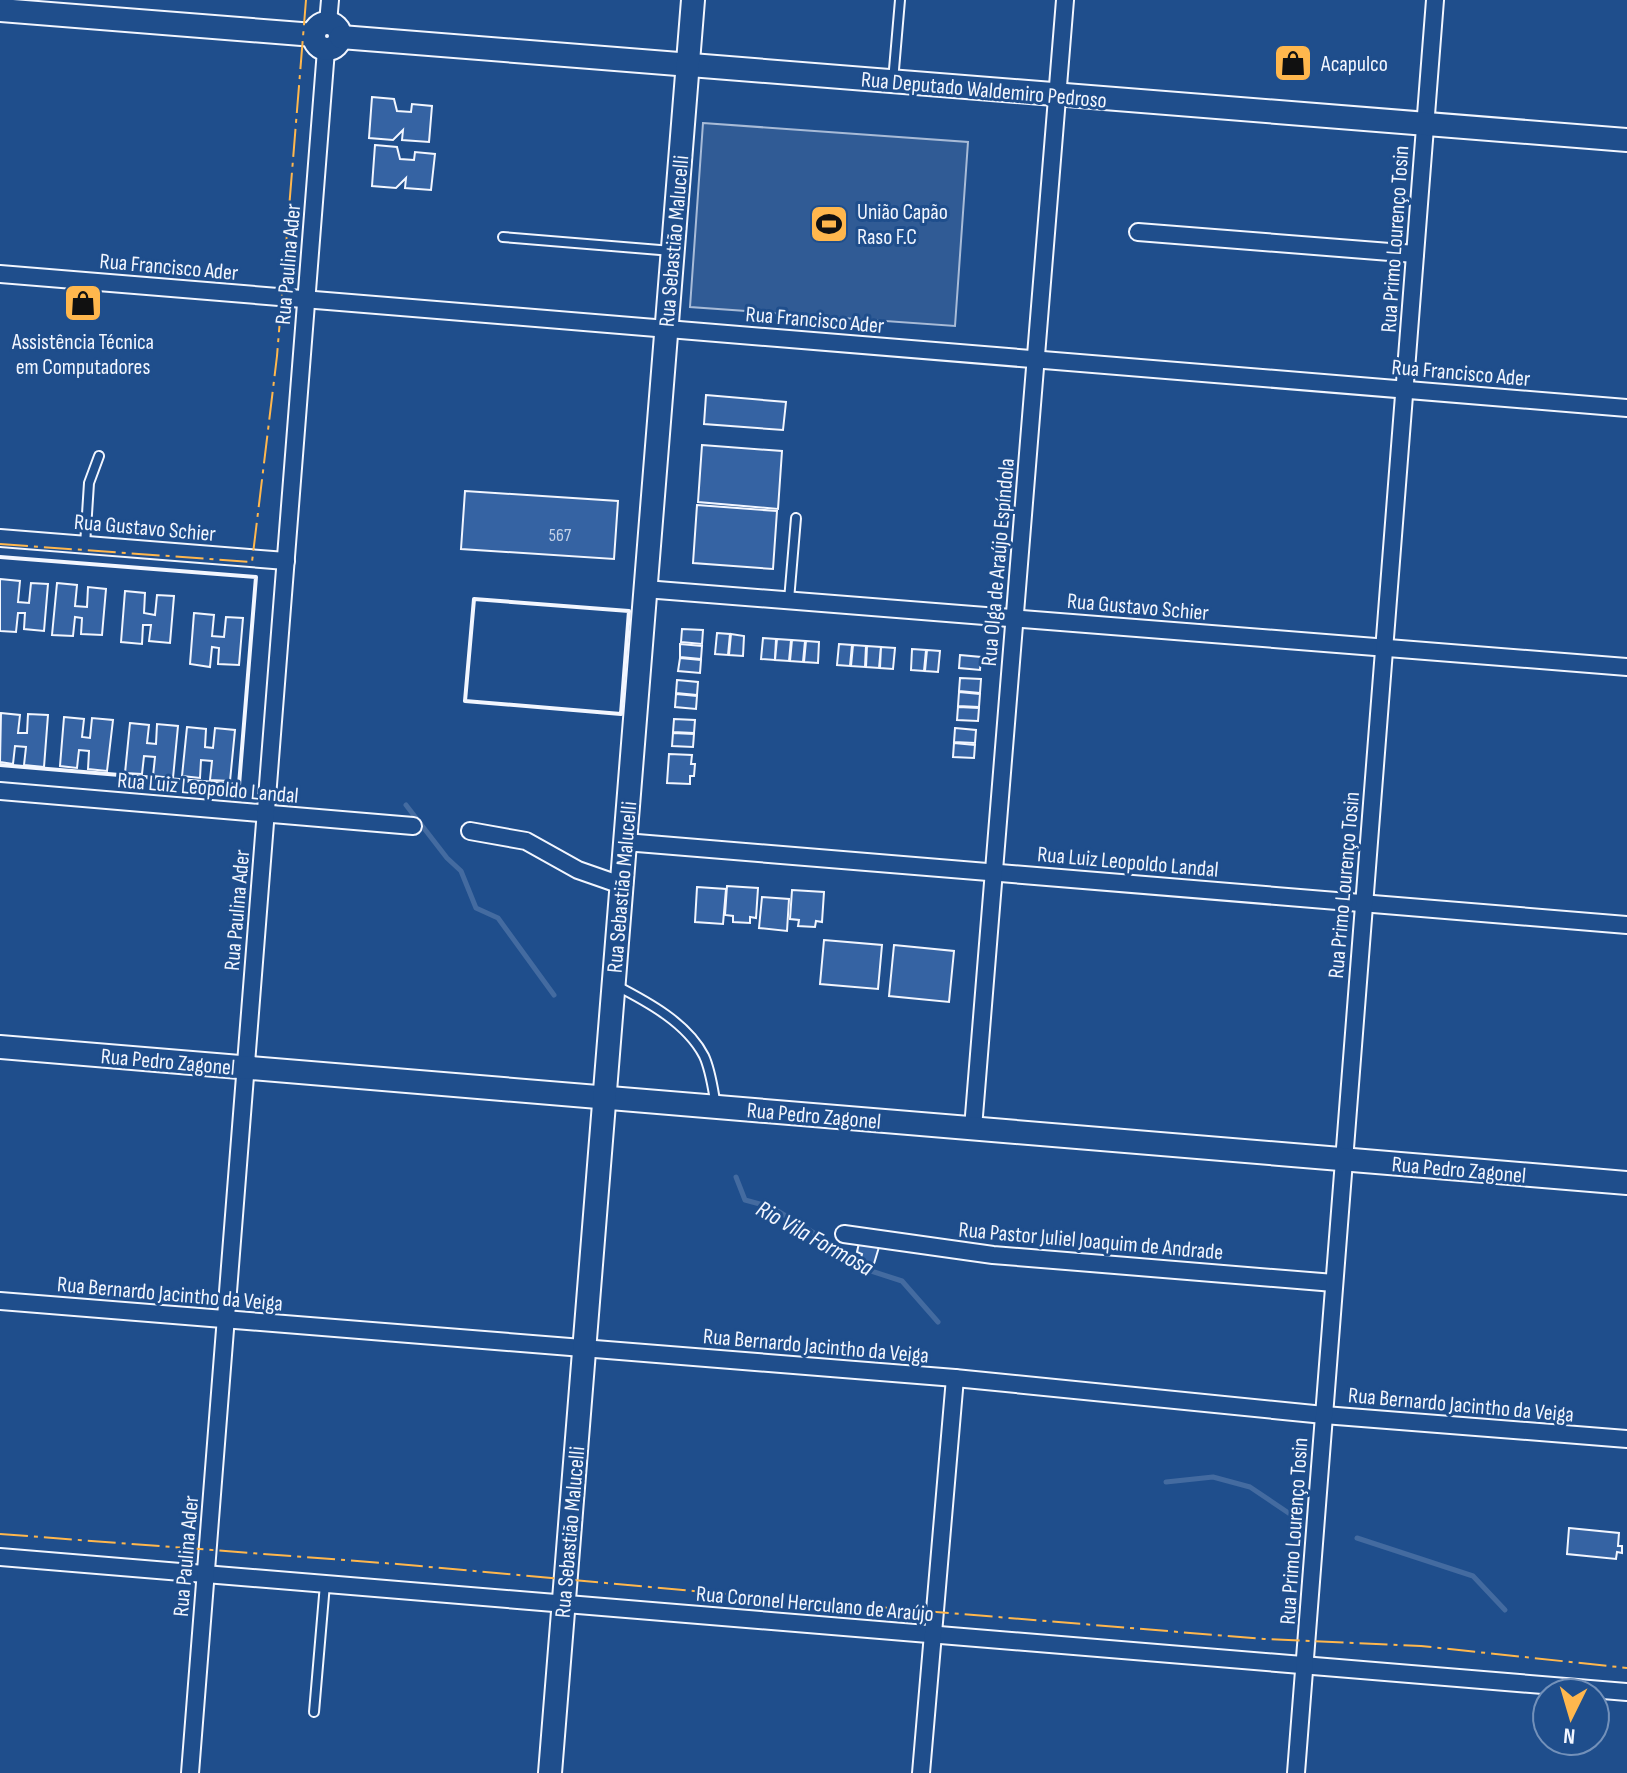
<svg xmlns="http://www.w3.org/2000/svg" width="1627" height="1773" viewBox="0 0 1627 1773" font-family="'Sofia Sans Condensed',sans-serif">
<rect width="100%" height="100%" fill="#1f4e8c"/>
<polygon fill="#305b95" stroke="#a8bbd7" stroke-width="2" points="703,123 968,142 955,326 690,307"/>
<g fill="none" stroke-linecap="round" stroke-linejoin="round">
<g stroke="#446ba0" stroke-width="5">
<polyline points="406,805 447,858 461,871 476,908 498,918 554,995"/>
<polyline points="736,1177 745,1200 771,1207 824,1239 862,1268 902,1281 938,1322"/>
<polyline points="1166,1482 1213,1477 1250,1487 1293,1516"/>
<polyline points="1357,1538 1473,1576 1505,1610"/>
</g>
</g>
<g fill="#3563a3" stroke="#f2f6ff" stroke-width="2">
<polygon points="372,97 394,99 397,111 411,112 412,104 432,106 429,142 402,140 403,130 393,140 369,138"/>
<polygon points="375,145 397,147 400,159 414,160 415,152 435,154 431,190 405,188 406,178 396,188 372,186"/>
<polygon points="706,395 786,402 783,430 704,424"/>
<polygon points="702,445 782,451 778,509 698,502"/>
<polygon points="465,491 618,501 614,559 461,549"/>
<polygon points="697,505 777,511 773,569 693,563"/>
<polygon points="0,579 20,581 18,602 29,603 31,583 48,584 44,631 24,629 25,613 18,613 16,632 0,631"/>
<polygon points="57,583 77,585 75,606 87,607 88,587 106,589 102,635 81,634 82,618 75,617 73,636 52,635"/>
<polygon points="125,591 145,593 144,613 155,615 157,595 174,596 170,643 149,641 151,625 143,625 142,644 121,642"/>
<polygon points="194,613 214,615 212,636 224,637 226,617 243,618 239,665 218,664 219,648 212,647 210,667 190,664"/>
<polygon points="682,629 703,630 702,644 681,642"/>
<polygon points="717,633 730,634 728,655 715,654"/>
<polygon points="731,634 744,636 743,656 729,655"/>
<polygon points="763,638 776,639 775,660 761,659"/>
<polygon points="777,639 791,640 789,661 775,660"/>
<polygon points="792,640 805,641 803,662 790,661"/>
<polygon points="806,641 819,642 818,663 804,662"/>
<polygon points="680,644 702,646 701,659 680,657"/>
<polygon points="839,644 852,645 850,666 837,665"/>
<polygon points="853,645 866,646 865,667 851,666"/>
<polygon points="867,646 881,647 879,668 866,667"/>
<polygon points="881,647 895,648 893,669 880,668"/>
<polygon points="912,649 926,650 924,671 911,670"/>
<polygon points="927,650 940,651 938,672 925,671"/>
<polygon points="960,655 981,657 980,670 959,668"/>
<polygon points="680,658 701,660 700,673 678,671"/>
<polygon points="960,678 981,679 980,693 959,691"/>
<polygon points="677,680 698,682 697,695 676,693"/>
<polygon points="959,692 980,694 979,707 958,706"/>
<polygon points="676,694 697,696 696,709 675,707"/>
<polygon points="958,707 979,708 978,721 957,720"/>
<polygon points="1,713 20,715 18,733 27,733 28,714 48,715 44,767 24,765 26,747 15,746 13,764 0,762"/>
<polygon points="64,717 84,719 82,737 90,738 92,718 113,720 107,771 88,769 89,751 79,750 77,768 60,766"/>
<polygon points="674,719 695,720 694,733 673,732"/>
<polygon points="130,723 149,725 147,743 156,744 157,724 178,726 173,778 153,776 155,757 144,756 142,774 125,773"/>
<polygon points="187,727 206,729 205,747 213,748 215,728 235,730 230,781 210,780 212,761 201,760 200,778 182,776"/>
<polygon points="955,728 976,730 975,743 954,742"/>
<polygon points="673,733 694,734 693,747 672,746"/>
<polygon points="954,743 975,745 974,758 953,757"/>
<polygon points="669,754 692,755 691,764 695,764 694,776 690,776 690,784 667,783"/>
<polygon points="727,886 758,888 756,918 750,917 750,923 733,922 733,916 725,915"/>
<polygon points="697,887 726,889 723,924 695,922"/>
<polygon points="792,890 824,892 822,922 816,921 815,927 798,926 799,920 790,919"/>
<polygon points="762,897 789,899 787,931 759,928"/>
<polygon points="824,940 882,945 878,989 820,984"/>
<polygon points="894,945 954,951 949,1002 889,996"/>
<polygon points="859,1243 879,1247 873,1267 860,1262 862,1254 857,1252"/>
<polygon points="1569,1528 1619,1533 1618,1546 1622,1546 1622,1553 1617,1552 1616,1559 1567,1554"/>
</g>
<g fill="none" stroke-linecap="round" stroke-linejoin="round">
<g stroke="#f2f6ff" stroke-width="12">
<g id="lane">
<polyline points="893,81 900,0"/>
<polyline points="503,237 672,251"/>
<polyline points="85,545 89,483 99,456"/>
<polyline points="789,600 796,518"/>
<path d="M615,985C648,1002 687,1023 704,1056C711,1071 713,1090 716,1106"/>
<polyline points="314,1712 325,1584"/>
</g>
</g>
<g stroke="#f2f6ff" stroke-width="20">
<g id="street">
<polyline points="328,23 330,0"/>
<polyline points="1138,232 1415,254"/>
<polyline points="0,274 1627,408"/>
<polyline points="0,538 286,561"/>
<polyline points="645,589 1627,667"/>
<polyline points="0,791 413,826"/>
<polyline points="470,831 526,841 578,870 621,885"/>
<polyline points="625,842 1627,925"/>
<polyline points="973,1128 1065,0"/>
<polyline points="844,1234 993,1255 1334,1283"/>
<polyline points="0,1301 955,1378 1324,1415 1627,1439"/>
<polyline points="0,1557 1627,1692"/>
<polyline points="190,1773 326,50"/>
<polyline points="921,1773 955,1378"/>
<polyline points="1296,1773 1435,0"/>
</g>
</g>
<g stroke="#f2f6ff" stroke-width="26">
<g id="secondary">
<polyline points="0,10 314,35"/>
<circle cx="327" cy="36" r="13"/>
<polyline points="341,37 1627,140"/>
<polyline points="0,1047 1627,1183"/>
<polyline points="550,1773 693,0"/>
</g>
</g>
<use href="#lane" stroke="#1f4e8c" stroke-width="8"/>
<use href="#street" stroke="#1f4e8c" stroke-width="16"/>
<use href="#secondary" stroke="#1f4e8c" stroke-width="22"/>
<g stroke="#f2f6ff" stroke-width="4">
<polyline points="0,557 256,577 239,785 0,765"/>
<polygon points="474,599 629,611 621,714 465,701"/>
</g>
<g stroke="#ffb74d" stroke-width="2" stroke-dasharray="28 6 4 6" stroke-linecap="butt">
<polyline points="0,544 252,562 277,356 306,0"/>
<polyline points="0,1534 397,1564 804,1601 1264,1639 1421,1646 1627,1668"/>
</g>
</g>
<defs>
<g id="shop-square" transform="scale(2)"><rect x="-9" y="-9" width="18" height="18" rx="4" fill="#ffb74d" stroke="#1f4e8c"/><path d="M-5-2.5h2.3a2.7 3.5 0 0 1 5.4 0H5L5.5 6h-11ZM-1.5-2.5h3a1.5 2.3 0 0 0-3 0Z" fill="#111"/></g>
<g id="stadium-square" transform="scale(2)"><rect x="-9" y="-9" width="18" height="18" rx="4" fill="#ffb74d" stroke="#1f4e8c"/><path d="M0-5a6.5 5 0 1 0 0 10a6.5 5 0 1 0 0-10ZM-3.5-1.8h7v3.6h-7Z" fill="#111"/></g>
</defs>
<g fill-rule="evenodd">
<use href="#shop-square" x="1293" y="63"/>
<use href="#stadium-square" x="829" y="224"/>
<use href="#shop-square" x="83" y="303"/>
</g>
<g text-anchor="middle" stroke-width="6" stroke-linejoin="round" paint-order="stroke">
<g font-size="18" fill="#c3d1e8">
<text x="560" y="541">567</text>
</g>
<g font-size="22" fill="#f2f6ff" stroke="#1f4e8c" text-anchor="start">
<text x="1321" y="71">Acapulco</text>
<text x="857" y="219">União Capão<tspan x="857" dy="25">Raso F.C</tspan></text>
<text x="83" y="349" text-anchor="middle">Assistência Técnica<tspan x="83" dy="25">em Computadores</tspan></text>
</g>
<g font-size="22" fill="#f2f6ff" stroke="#1f4e8c">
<text transform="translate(984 89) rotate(5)" y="8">Rua Deputado Waldemiro Pedroso</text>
<text transform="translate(1394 239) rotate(-86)" y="8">Rua Primo Lourenço Tosin</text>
<text transform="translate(673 241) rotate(-85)" y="8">Rua Sebastião Malucelli</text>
<text transform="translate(287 264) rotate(-85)" y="8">Rua Paulina Ader</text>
<text transform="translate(169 266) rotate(5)" y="8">Rua Francisco Ader</text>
<text transform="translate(815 319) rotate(5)" y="8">Rua Francisco Ader</text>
<text transform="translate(1461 372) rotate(5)" y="8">Rua Francisco Ader</text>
<text transform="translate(145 527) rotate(5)" y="8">Rua Gustavo Schier</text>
<text transform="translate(997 562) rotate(-85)" y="8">Rua Olga de Araújo Espíndola</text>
<text transform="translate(1138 606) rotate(5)" y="8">Rua Gustavo Schier</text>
<text transform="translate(208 787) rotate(5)" y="8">Rua Luiz Leopoldo Landal</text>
<text transform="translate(1128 861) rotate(5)" y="8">Rua Luiz Leopoldo Landal</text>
<text transform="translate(1343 885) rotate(-85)" y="8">Rua Primo Lourenço Tosin</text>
<text transform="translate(621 887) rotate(-85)" y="8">Rua Sebastião Malucelli</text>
<text transform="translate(236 910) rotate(-85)" y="8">Rua Paulina Ader</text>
<text transform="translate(168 1061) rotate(5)" y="8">Rua Pedro Zagonel</text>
<text transform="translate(814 1115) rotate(5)" y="8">Rua Pedro Zagonel</text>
<text transform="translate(1459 1169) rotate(5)" y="8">Rua Pedro Zagonel</text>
<text transform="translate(1091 1240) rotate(5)" y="8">Rua Pastor Juliel Joaquim de Andrade</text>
<text transform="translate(170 1293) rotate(5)" y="8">Rua Bernardo Jacintho da Veiga</text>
<text transform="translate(816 1345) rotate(5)" y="8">Rua Bernardo Jacintho da Veiga</text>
<text transform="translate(1461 1404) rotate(5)" y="8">Rua Bernardo Jacintho da Veiga</text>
<text transform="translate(1293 1531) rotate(-86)" y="8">Rua Primo Lourenço Tosin</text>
<text transform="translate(569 1532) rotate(-85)" y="8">Rua Sebastião Malucelli</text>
<text transform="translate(185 1556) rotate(-85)" y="8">Rua Paulina Ader</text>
<text transform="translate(815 1603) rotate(5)" y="8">Rua Coronel Herculano de Araújo</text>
</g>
<g font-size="24" font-style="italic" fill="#f2f6ff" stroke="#1f4e8c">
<text transform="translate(815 1238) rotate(29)" y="8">Rio Vila Formosa</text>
</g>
</g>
<g transform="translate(1571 1717) rotate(185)"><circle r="38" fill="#1f4e8c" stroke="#7391ba" stroke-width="2"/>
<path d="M0-6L14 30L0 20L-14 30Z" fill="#ffb74d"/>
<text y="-12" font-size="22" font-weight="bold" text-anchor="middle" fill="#f2f6ff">N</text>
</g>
</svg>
